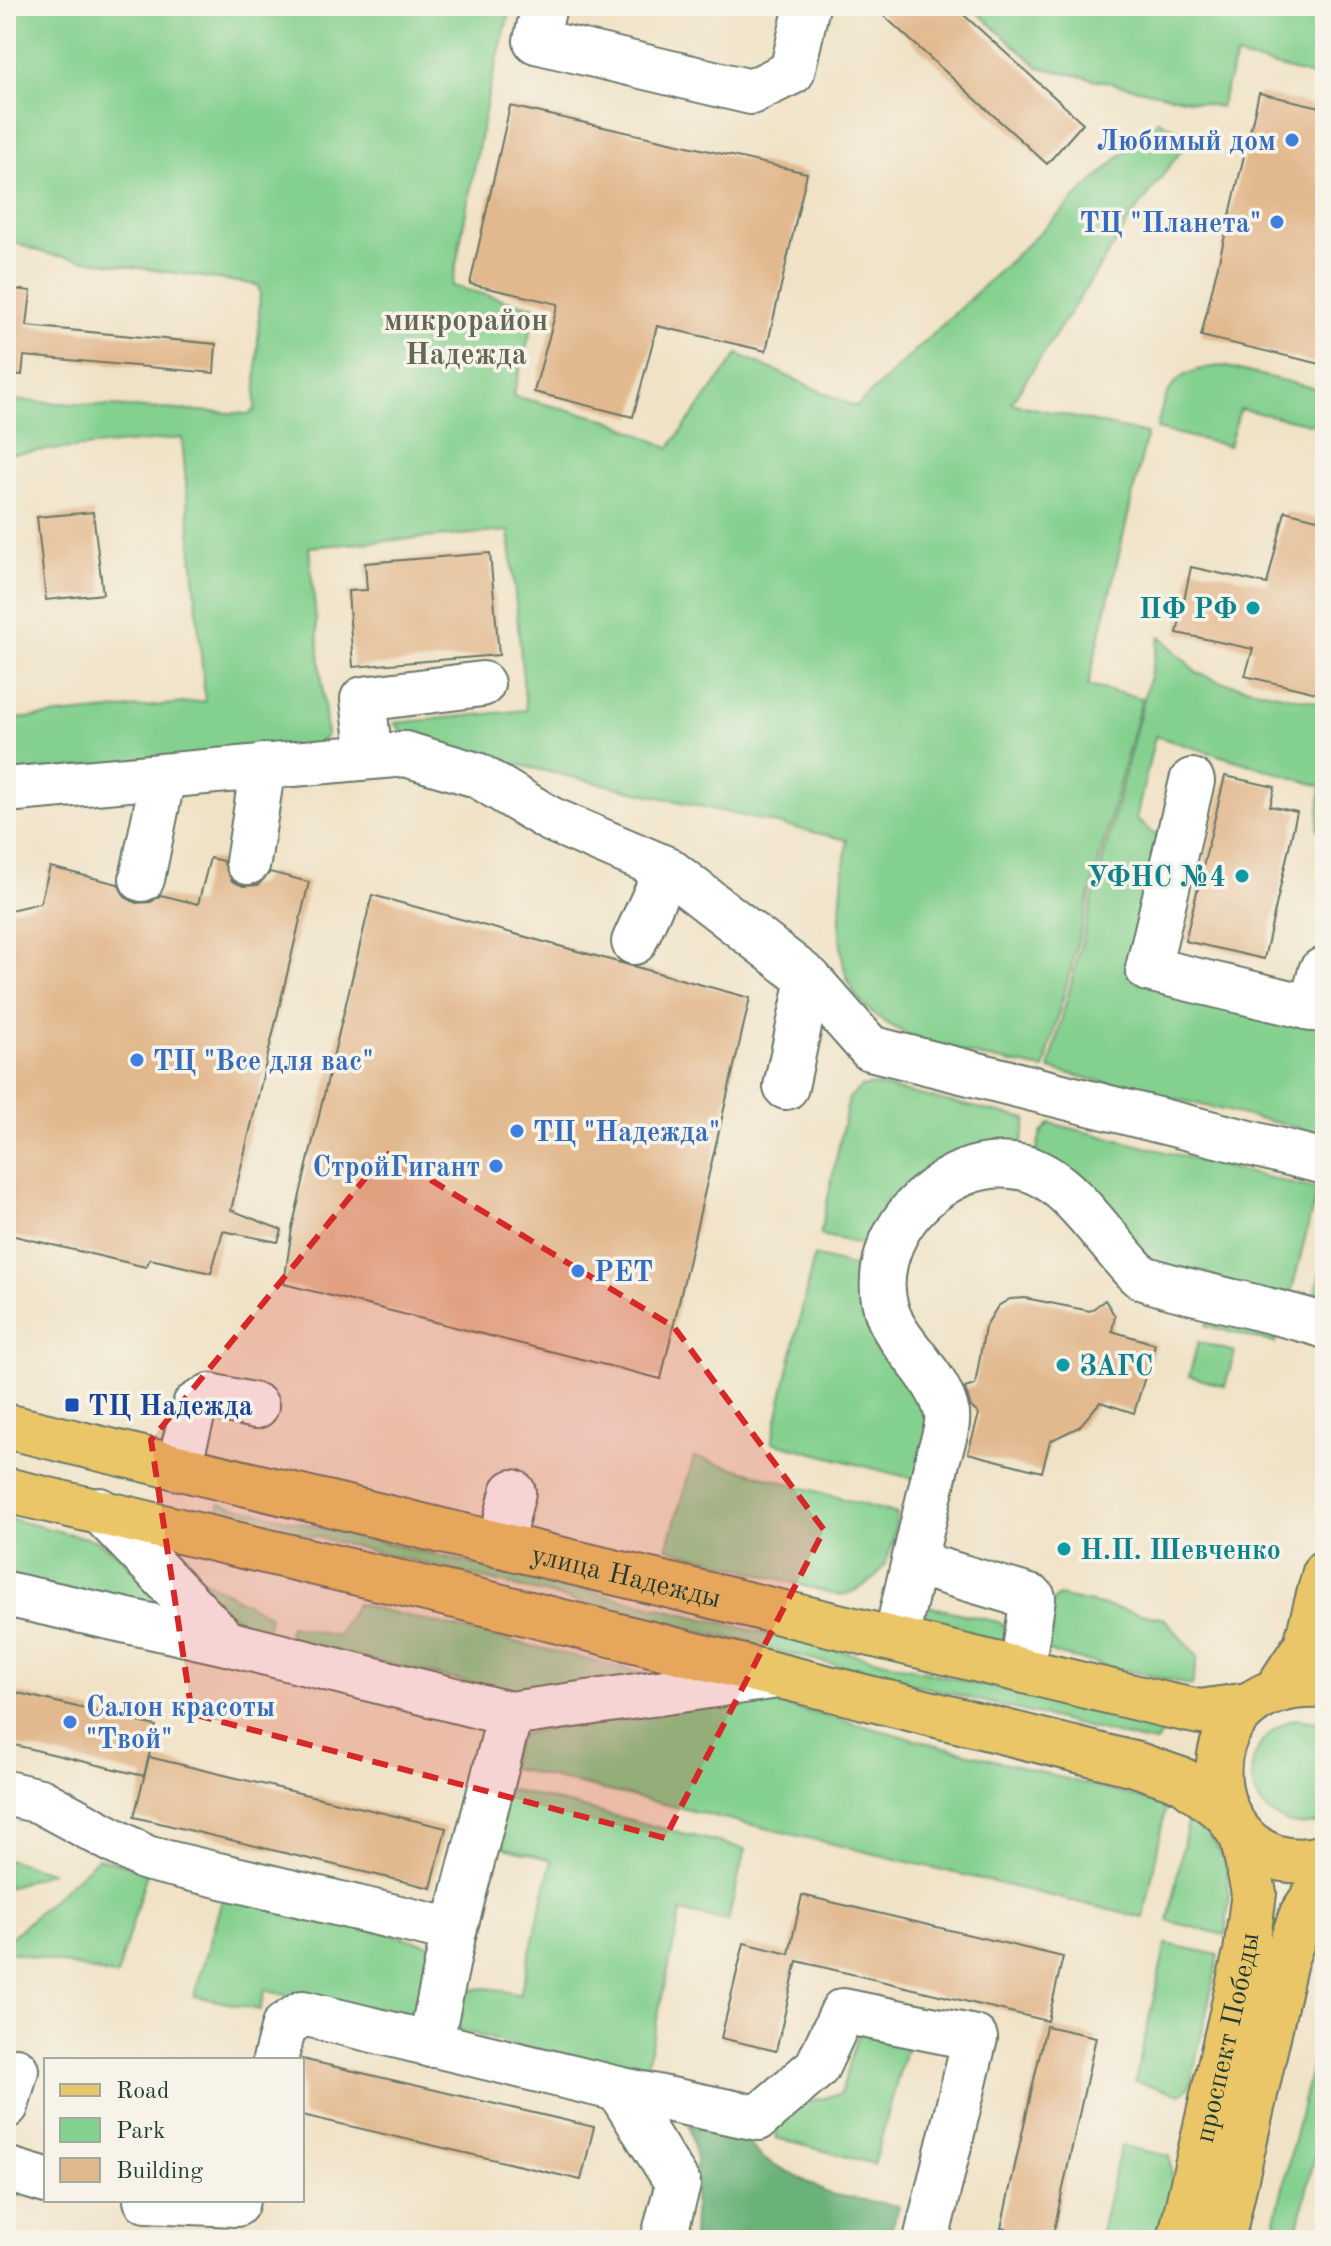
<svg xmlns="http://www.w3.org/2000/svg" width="1331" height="2246" viewBox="0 0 1331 2246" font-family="'Old Standard TT',serif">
<rect width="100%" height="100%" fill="#f7f3e8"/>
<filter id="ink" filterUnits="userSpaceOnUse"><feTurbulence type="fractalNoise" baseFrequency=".0125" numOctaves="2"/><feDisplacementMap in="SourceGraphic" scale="16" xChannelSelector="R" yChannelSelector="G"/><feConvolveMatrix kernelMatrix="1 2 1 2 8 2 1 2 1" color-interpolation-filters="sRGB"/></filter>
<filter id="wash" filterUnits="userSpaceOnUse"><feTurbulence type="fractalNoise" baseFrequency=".006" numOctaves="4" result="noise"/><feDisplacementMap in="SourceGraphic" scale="32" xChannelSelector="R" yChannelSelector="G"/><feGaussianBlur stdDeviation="1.8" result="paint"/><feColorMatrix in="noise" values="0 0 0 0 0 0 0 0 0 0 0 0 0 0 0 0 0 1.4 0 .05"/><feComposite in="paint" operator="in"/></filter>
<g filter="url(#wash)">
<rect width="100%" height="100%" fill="#f0e2c6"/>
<g fill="#84d08f" stroke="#528662" stroke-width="2">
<path d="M6,6H511L488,96L452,286L537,308L513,396L609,420L669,448L738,354L856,407L1158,120L1191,137L1132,217L1011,403L1147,434L1088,686L1142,698L1044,1069C983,1056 858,1043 844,967C835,926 843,881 847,840L410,740L395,723L526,710L509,531L309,547L327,735L317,745L6,774V720L205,701L182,438L6,454V400L248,414L255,410L260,292L258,285L51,255L6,240Z"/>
<polygon points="970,6 1325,6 1325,79 1236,56 1220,107 1039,67"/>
<path d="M1223,366L1325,391V427L1240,409L1229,446L1157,429C1165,385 1177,369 1223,366Z"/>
<polygon points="1160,636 1197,673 1221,682 1325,704 1325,831 1318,830 1321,786 1155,736 1136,819 1164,842 1132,978 1325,1023 1325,1134 1049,1069"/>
<polygon points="874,1085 1027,1119 1017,1162 874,1247 820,1235 849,1098 861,1087"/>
<polygon points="1050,1123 1317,1190 1289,1302 1153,1270 1033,1164 1041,1133"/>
<polygon points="1325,1254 1325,1312 1311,1309"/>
<polygon points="814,1256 871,1271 935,1412 918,1480 772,1442"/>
<polygon points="1209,1314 1278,1331 1275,1343 1206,1326"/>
<polygon points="1198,1342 1235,1352 1225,1386 1189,1376"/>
<path d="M694,1457L897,1514C891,1558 886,1582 840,1596L667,1548Z"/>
<polygon points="219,1503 1150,1725 1162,1733 1156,1743 1144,1741 218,1513"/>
<polygon points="6,1518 94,1540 119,1555 170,1611 6,1577"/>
<polygon points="182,1574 201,1579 270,1616 266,1637 254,1634"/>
<polygon points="1058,1596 1165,1619 1198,1657 1192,1685 1055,1654 1041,1647 1042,1614"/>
<polygon points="357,1604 668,1679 510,1692 286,1641 290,1626 336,1636"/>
<polygon points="923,1605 998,1622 1008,1628 1008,1639 1000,1642 925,1624 917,1618"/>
<polygon points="753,1697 1166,1805 1144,1918 508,1767 520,1735 535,1731"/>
<path d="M1294,1719L1325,1723V1821C1254,1844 1218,1750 1294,1719Z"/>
<path d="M504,1788L745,1849L728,1921L681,1912L643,2082L460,2030L455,2019L463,1994C483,1983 499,1990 520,1995L552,1860L508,1849L496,1841Z"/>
<path d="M1189,1816C1232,1853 1233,1881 1225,1935L1168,1921Z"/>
<polygon points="98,1858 148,1869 117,1976 6,1951 6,1942"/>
<polygon points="6,1859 51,1872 6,1888"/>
<polygon points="225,1889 431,1945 415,2014 402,2021 387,2021 265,1990 260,2010 194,1996"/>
<polygon points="1166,1944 1219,1955 1190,2087 1180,2094 1135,2081"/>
<polygon points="1325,2010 1325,2112 1295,2240 1282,2237 1275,2220"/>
<polygon points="862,2021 910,2034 874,2164 776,2138 781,2110 841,2093"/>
<polygon points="1121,2146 1170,2156 1174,2196 1164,2240 1099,2240"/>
</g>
<polygon fill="#6bb27a" stroke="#457857" stroke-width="2" points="689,2125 744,2138 762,2158 829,2194 899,2206 888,2240 693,2240 696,2158"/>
<g id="blocks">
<g fill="#e2b98f">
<polygon points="873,6 954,6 1083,123 1047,164"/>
<polygon points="1259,93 1325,108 1325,365 1201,336"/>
<polygon points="510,106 807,173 766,351 657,326 633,417 534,392 558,304 470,284"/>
<polygon points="6,288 31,291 27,326 216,344 214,373 24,356 22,375 6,374"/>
<polygon points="1285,511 1325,521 1325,695 1245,676 1253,649 1177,633 1191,567 1267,584"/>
<polygon points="93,512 103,594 46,600 37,517"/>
<polygon points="490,553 499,655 353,667 348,591 367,590 365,563"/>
<polygon points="1225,776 1275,787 1270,806 1297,812 1264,959 1185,941"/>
<polygon points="210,858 223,861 232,881 243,886 258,885 270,872 309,882 231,1210 282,1230 278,1242 223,1231 211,1273 150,1259 146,1267 6,1234 6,911 40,903 50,867 118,884 125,897 136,903 151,902 161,895 198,904"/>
<polygon points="372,895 750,998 661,1379 284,1284 292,1228"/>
<polygon points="1025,1298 1090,1311 1105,1300 1115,1316 1112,1331 1155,1344 1134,1413 1100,1402 1079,1427 1050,1441 1042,1472 968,1453 979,1414 971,1407 965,1388 975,1385 985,1327 998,1306 1010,1299"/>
<polygon points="6,1690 156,1726 144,1776 6,1743"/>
<polygon points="149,1757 446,1828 431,1888 134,1817"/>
<polygon points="802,1895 1063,1957 1048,2021 797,1961 776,2051 721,2038 744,1943 789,1954"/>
<polygon points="1046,2026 1096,2037 1052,2239 1001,2228"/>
<polygon points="302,2059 594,2127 581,2180 302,2115"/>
</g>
</g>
</g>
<g filter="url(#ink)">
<use href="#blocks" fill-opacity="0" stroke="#687767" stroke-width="2"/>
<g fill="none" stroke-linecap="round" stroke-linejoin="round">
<g stroke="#687767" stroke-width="48">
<g id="minor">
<polyline points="544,6 536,41 751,92 792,72 807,6"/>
<polyline points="370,757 363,699 482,684"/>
<polyline points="1192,781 1148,969 1325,1011"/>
<polyline points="6,790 405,754 477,775 550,819 667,869 809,979 870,1048 1325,1162"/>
<polyline points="248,862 263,766"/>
<polyline points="142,879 163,776"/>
<polyline points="634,942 667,869"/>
<polyline points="1311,1009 1321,971"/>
<polyline points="786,1087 809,979"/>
<polyline points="178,1468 195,1405 210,1396 256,1406"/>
<polyline points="99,1510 227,1643"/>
<polyline points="500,1545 513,1492"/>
<polyline points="915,1563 1033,1598 1022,1669"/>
<polyline points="6,1594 227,1643 510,1714 778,1676"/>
<path d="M896,1639C909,1580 924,1521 937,1462C940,1449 949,1427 947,1414C942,1386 916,1360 900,1337C865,1289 887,1228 930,1193C957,1171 989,1160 1025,1168C1070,1179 1108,1245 1139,1275C1148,1285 1296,1314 1325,1326"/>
<polyline points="6,1793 40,1801 146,1858 454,1931"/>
<polyline points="430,2045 454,1931 510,1714"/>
<polyline points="275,2060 284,2026 303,2013 618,2089 758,2118 817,2067 843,2011 975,2038 926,2240"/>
<polyline points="618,2089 678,2184 663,2240"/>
<polyline points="6,2106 16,2070"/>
<polyline points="6,2169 46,2181"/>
<polyline points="146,2200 236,2204 237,2200"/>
</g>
</g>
<g stroke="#687767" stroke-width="48">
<g id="major">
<path id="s1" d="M6,1426L1166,1705L1200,1712L1248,1705"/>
<polyline points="6,1490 494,1605 1138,1765 1184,1781 1226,1813"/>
<path d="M1325,1686C1167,1676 1200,1891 1325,1857"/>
<polyline points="1277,1689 1306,1645 1325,1572"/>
<path id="s2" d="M1180,2240L1246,1952L1254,1893L1242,1835"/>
<polyline points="1222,2240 1285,1961 1302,1914 1325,1880"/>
</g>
</g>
<use href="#minor" stroke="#fff" stroke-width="44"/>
<use href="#major" stroke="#eac669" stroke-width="44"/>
</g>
</g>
<path fill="#d62828" fill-opacity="0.2" stroke="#d62828" stroke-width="6" stroke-dasharray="16 10" stroke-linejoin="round" d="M386,1153L674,1327L824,1530L665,1838L192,1714L151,1440Z"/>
<g fill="#3f7fe0" stroke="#f7f3e8" stroke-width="3">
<circle cx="1292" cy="140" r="8"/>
<circle cx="1277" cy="222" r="8"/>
<circle cx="137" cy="1060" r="8"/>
<circle cx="517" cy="1131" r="8"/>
<circle cx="496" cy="1166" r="8"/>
<circle cx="578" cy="1271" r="8"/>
<circle cx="70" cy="1722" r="8"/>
</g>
<g fill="#0f9aa8" stroke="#f7f3e8" stroke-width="3">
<circle cx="1253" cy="608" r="8"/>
<circle cx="1242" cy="876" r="8"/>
<circle cx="1063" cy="1365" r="8"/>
<circle cx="1064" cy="1549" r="8"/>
</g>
<rect fill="#1a4fb4" stroke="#f7f3e8" stroke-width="3" x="64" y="1397" width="16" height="16" rx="4"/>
<g text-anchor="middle" stroke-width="7" stroke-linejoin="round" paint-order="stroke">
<g font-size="28" font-weight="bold" fill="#366cbe" stroke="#f7f3e8" text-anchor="start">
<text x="1276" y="150" text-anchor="end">Любимый дом</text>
<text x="1261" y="232" text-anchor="end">ТЦ "Планета"</text>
<text x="153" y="1070">ТЦ "Все для вас"</text>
<text x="533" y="1141">ТЦ "Надежда"</text>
<text x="480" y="1176" text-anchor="end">СтройГигант</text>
<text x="594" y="1281">РЕТ</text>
<text x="86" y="1716">Салон красоты<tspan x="86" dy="32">"Твой"</tspan></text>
</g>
<g font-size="28" font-weight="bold" fill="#0d838f" stroke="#f7f3e8" text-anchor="end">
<text x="1237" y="618">ПФ РФ</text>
<text x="1226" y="886">УФНС №4</text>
<text x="1079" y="1375" text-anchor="start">ЗАГС</text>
<text x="1080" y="1559" text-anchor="start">Н.П. Шевченко</text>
</g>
<g font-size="28" font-weight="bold" fill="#164399" stroke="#f7f3e8" text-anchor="start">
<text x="88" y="1415">ТЦ Надежда</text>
</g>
<g font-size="28" fill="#1f3d34" stroke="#f7f3e8">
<text dy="10" stroke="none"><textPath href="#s1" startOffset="638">улица Надежды</textPath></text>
<text dy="10" stroke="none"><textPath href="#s2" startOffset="208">проспект Победы</textPath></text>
</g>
<g font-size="30" font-weight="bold" fill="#636854" stroke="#f7f3e8">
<text x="466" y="330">микрорайон<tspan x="466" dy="34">Надежда</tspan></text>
</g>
</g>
<rect width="1331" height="2246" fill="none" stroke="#f7f3e8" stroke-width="32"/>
<rect x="44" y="2058" width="260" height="144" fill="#f7f3e8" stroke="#a1aaa0" stroke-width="2"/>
<rect x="60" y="2084" width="40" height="12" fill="#eac669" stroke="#a1aaa0" stroke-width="2"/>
<text x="116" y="2098" font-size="24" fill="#1f3d34">Road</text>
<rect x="60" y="2118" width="40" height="24" fill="#84d08f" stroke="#a1aaa0" stroke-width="2"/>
<text x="116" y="2138" font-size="24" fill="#1f3d34">Park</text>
<rect x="60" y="2158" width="40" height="24" fill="#e2b98f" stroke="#a1aaa0" stroke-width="2"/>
<text x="116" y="2178" font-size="24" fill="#1f3d34">Building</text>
</svg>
